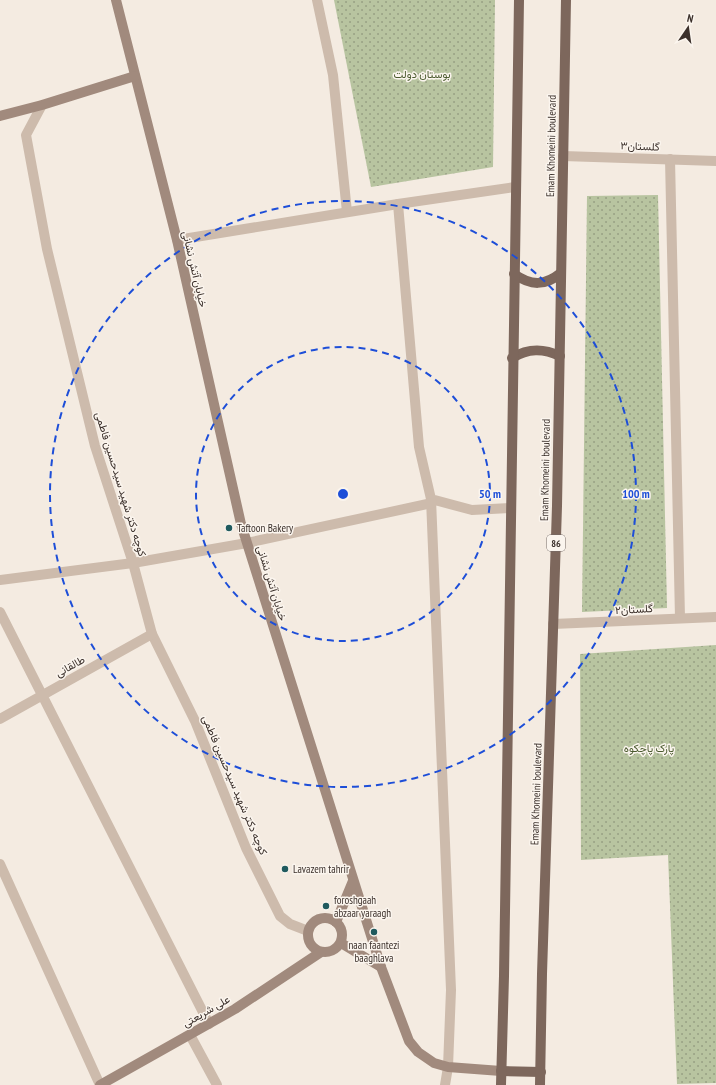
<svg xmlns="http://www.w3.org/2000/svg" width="716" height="1085" viewBox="0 0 716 1085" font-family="'PT Sans Narrow',Vazirmatn,sans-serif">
<defs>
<pattern id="park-dots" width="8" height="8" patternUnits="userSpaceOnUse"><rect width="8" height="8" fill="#b8c4a0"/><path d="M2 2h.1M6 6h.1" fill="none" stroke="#97a083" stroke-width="1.8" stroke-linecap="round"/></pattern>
</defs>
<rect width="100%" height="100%" fill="#f4ebe1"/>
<g fill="url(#park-dots)">
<polygon points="334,0 495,0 493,167 371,187"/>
<polygon points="658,195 667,608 582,612 587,196"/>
<polygon points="716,645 716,1083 677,1084 668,855 581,860 580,654"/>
</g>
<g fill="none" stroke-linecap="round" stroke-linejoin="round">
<g stroke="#cdbbac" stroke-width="10">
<polyline points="317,0 333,75 347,212"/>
<polyline points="42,105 26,135 47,249 95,446 133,563 152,634 195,721 246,848 280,916 290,924 308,931"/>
<polyline points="563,156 716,161"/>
<polyline points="670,159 680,618"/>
<polyline points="398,204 419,447 431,499 472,510 510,508"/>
<polyline points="177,240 398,204 515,187"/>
<polyline points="431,499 451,990 448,1067 445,1085"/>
<polyline points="0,580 133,563 247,543 432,503"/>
<polyline points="0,612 209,1024"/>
<polyline points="553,624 716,617"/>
<polyline points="0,719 152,634"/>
<polyline points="0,864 100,1085"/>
<polyline points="190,1035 217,1085"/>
</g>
<g stroke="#a18a7d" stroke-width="10">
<polyline points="116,0 177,240 241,524 381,967 409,1041 418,1052 434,1063 448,1067 501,1071"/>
<polyline points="0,116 42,105 135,76"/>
<circle cx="325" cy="935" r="17"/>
<polyline points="336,922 353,881"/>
<polyline points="341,943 381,967"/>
<polyline points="100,1085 235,1009 321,952"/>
</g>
<g stroke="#7d675c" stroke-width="10">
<path d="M514,274C531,286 545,286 561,273"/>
<path d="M512,358C528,348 543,348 560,356"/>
<polyline points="501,1071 541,1072"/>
<polyline points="501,1085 504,976 519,0"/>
<polyline points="540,1085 542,974 557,506 566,0"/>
</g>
</g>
<g fill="none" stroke="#1d4ed8" stroke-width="2" stroke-dasharray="7 5">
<circle cx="343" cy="494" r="147"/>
<circle cx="343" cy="494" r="293"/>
</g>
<g fill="#1f5a5e" stroke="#fbf5ee" stroke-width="1.5">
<circle cx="229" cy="528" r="4"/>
<circle cx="285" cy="869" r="4"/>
<circle cx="326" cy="906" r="4"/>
<circle cx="374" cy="932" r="4"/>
</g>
<g text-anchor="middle" stroke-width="3" stroke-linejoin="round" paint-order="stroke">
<rect fill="#fbf5ee" stroke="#756b66" stroke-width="1" x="547" y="535" width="18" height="16" rx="3"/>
<g font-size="10" font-weight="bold" fill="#3b302b">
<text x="556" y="547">86</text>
</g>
<g font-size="11" fill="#4a5a2e" stroke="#fbf5ee">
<text x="422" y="78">بوستان دولت</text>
<text x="649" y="752">پارک پاچکوه</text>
</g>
<g font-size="11" fill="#3b302b" stroke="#fbf5ee">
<text transform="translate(551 146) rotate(-89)" y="4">Emam Khomeini boulevard</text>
<text transform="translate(640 146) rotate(2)" y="4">گلستان۳</text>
<text transform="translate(195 269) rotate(77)" y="4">خیابان آتش نشانی</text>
<text transform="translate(545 470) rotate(-89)" y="4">Emam Khomeini boulevard</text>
<text transform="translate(121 484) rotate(73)" y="4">کوچه دکتر شهید سیدحسین فاطمی</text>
<text transform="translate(272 583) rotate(73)" y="4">خیابان آتش نشانی</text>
<text transform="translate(634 609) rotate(-3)" y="4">گلستان۲</text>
<text transform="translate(70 666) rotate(-29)" y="4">طالقانی</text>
<text transform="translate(235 785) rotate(67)" y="4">کوچه دکتر شهید سیدحسین فاطمی</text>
<text transform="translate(536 794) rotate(-88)" y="4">Emam Khomeini boulevard</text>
<text transform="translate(206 1011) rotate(-30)" y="4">علی شریعتی</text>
</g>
<g font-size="11" fill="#3b302b" stroke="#fbf5ee" text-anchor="start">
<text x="237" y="532">Taftoon Bakery</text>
<text x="293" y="873">Lavazem tahrir</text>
<text x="334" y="904">foroshgaah<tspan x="334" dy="13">abzaar yaraagh</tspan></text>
<text x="374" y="949" text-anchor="middle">naan faantezi<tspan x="374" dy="13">baaghlava</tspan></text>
</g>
</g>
<circle cx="343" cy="494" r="6" fill="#1d4ed8" stroke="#fbf5ee" stroke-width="2"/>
<g font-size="12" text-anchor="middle" font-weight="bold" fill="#1d4ed8" stroke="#fbf5ee" stroke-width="3" stroke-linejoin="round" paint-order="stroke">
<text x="490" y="498">50 m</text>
<text x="636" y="498">100 m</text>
</g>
<g transform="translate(688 28) rotate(13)" stroke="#fbf5ee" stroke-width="3" paint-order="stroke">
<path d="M0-3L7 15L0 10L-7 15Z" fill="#3b302b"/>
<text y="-6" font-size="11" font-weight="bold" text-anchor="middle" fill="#3b302b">N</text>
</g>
</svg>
